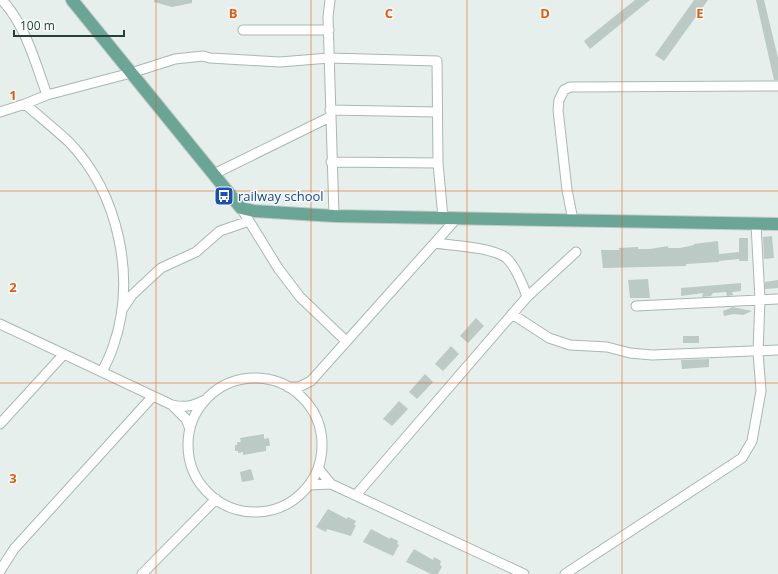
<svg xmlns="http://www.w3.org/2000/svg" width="778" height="574" font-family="'Open Sans',sans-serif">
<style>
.building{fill:#bbcac4}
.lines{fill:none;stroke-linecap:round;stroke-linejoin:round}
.minor-casing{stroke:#a8b8b2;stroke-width:11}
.major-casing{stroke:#c2cac8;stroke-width:14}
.minor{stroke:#fff;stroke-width:9}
.major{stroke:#6aa596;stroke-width:12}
.grid{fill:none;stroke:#e8590c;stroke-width:1;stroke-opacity:0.55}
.labels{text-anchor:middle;stroke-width:3;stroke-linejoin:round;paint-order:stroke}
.transit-label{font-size:13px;fill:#164399;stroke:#f7fbf9;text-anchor:start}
.grid-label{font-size:13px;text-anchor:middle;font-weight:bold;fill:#e8590c;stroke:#f7fbf9;stroke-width:3;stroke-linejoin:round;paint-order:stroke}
</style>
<rect width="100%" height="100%" fill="#e6efeb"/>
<!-- building -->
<path class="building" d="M154,0H192V3L172,7L154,2Z
M635,0H650L590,49L584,41Z
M694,0H708L664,61L655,55Z
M756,0H764L778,58V80H774Z
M772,236L774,258L764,259L763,237Z
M739,238H748V261H739V259L719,261V262L686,264V266L603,268L601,250H619V248L638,247V249H650L668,246V248H680L694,245V244L718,241L719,254L739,252Z
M648,279L650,298H630L628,280Z
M778,280V288L765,289V282Z
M741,283V291L732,292L733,295L727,296L726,292L713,293L711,296L702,297L703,293L681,296V288Z
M733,307L752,311L743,315L734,314L724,316L723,311Z
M476,318L484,326L468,343L460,336Z
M683,336H699V343H683Z
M451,346L459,354L443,371L435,364Z
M709,359V367L682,369L681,360Z
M425,374L433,382L417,399L409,392Z
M399,401L408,409L392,426L383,419Z
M264,434V439L269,438L270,446H266V451L243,455V452L238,453V451H235V445H237V442H241L240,438Z
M251,469L254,480L242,482L240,472Z
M328,509L347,519L348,517L356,521L354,525H356L351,536L327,529L326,532L316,527Z
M371,529L390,539V537L398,541L397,544L399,545L393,556L363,542Z
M414,549L433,560L434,557L441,561L440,565L442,566L438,574H431L406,562Z"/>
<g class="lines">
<!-- minor casing -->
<g class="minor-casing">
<path id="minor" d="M2,0C26,26 35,62 47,95
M330,0L328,17L334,216
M243,30H329
M330,110L437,112
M0,112L25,104
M331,162L438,163
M214,174L330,117
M241,208L278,268L300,297L346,341
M573,220L567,190L558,110L559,100L564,90L570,87L778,86
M435,243C455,246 489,247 505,257C514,263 524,287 527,297
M636,306L778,299
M122,310L132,295L161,268L196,252L220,231L249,221
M512,314L549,338L570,345L607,347L630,353L652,355L778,350
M0,324L172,405C185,408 193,406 205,400
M102,372C106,364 110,356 113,347C137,279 119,194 69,142C55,129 40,117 25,104L47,95L131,73L175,59L203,56L210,58L280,62L329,58L437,61L438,163L443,218
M188 445a67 67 0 1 1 134 0a67 67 0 1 1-134 0Z
M288,387H299L311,381L457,218
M172,405L186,419L190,429
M0,424L64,354
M318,468L331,484L524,574
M309,485L331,484
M356,495L527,297L576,252
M0,571L14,549L153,396
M142,574L216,499
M565,574L742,458L752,441L761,391L758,352L760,299L756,224"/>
</g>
<!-- major casing -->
<g class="major-casing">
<path id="major" d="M72,0L241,208L254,211L334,216L778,224"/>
</g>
<!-- minor -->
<use href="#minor" class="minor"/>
<!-- major -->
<use href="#major" class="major"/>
</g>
<!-- grid -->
<path class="grid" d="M156,0V574M311,0V574M467,0V574M622,0V574M0,191H778M0,383H778"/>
<!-- icons -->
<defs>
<g id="bus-square" transform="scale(1)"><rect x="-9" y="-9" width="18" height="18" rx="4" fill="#1a4fb4" stroke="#f7fbf9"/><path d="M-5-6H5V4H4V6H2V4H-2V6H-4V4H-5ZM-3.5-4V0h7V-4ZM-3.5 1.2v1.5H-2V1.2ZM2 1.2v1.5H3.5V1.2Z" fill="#fff"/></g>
</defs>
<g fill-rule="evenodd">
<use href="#bus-square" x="224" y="196"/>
</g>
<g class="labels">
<!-- transit labels -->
<g class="transit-label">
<text x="238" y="201">railway school</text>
</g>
</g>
<g class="grid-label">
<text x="233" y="18">B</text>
<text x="389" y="18">C</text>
<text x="545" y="18">D</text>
<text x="700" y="18">E</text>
<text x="13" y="100">1</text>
<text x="13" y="292">2</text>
<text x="13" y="483">3</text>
</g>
<!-- scale -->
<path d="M14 30v6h110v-6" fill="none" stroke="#24423a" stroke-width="2"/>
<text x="20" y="30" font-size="12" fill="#24423a" stroke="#f7fbf9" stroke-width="3" paint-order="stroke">100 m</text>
</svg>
